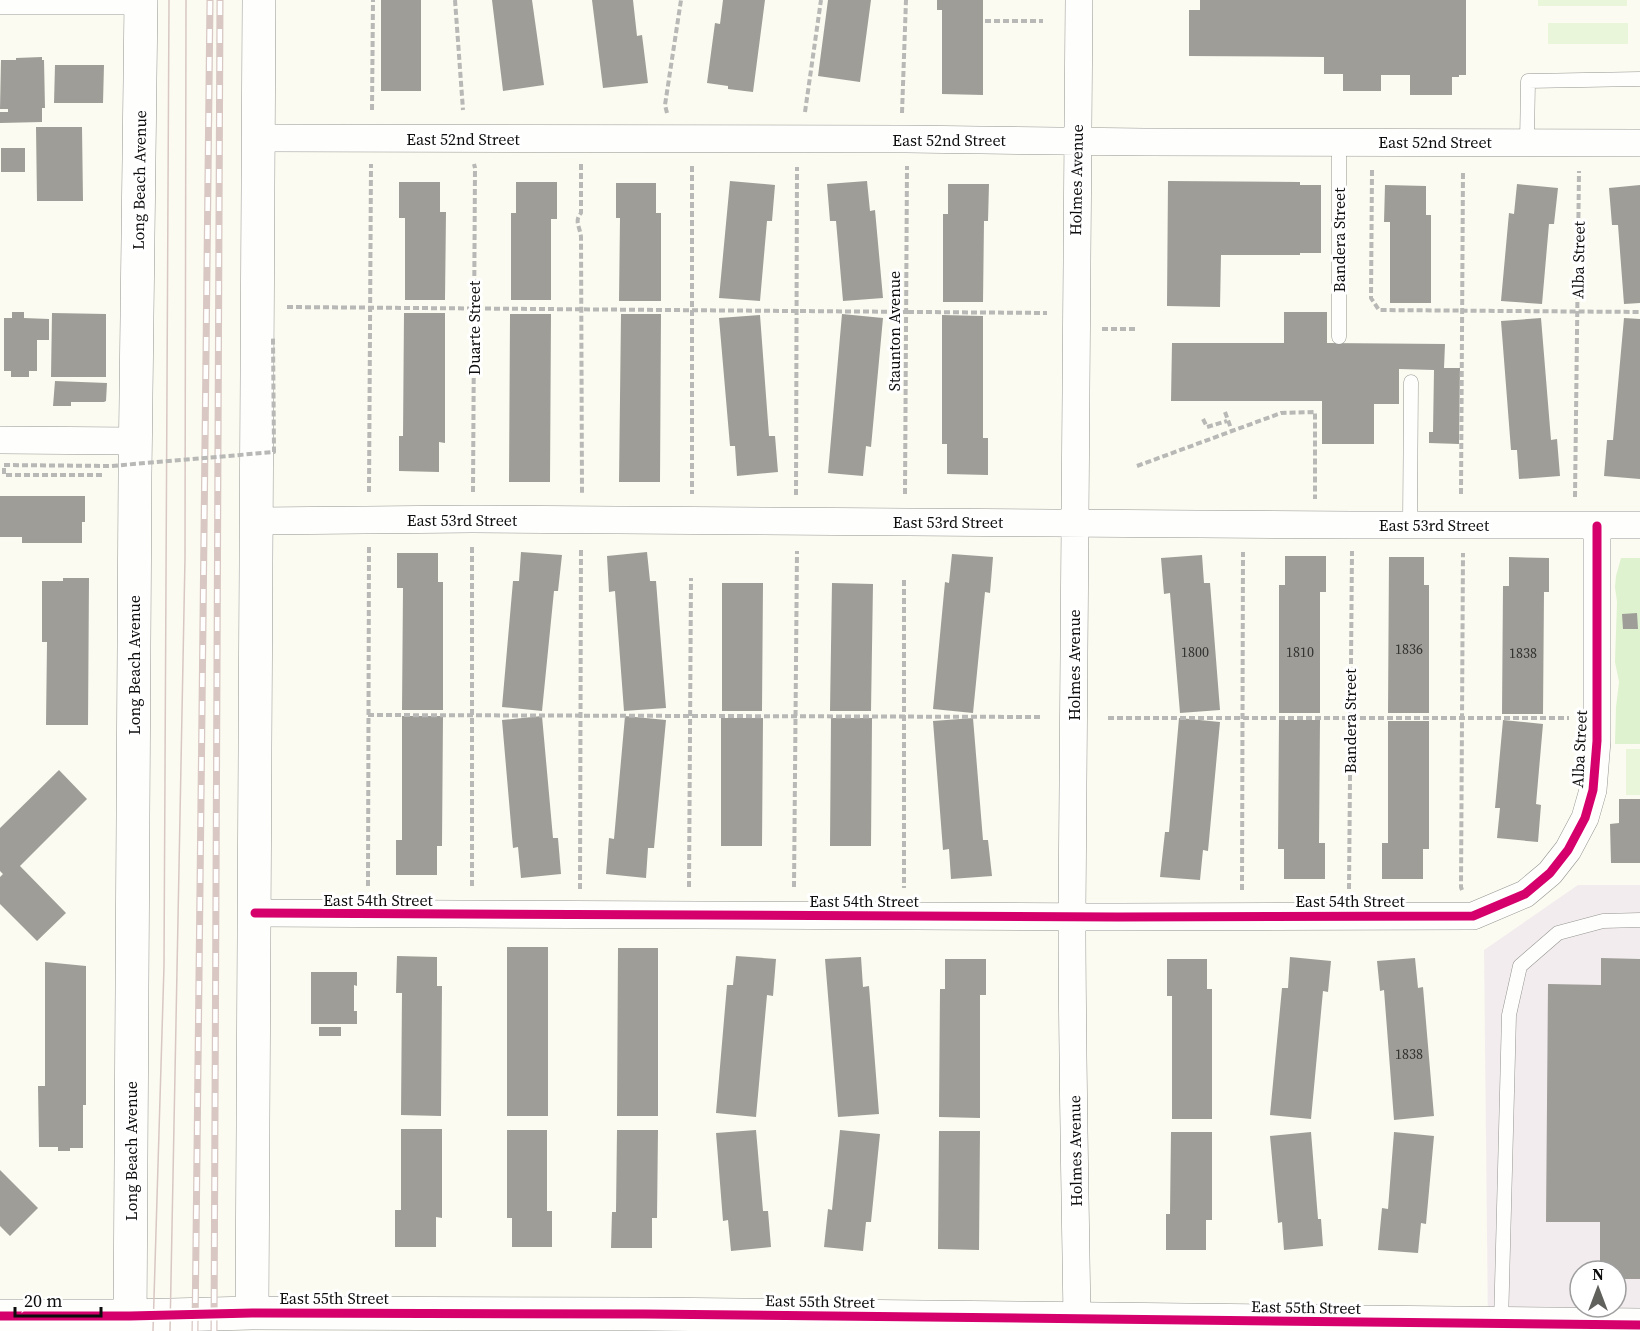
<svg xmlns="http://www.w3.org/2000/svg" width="1640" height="1331" font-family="'Source Serif 4',serif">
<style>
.industrial{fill:#f3ecee;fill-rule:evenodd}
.green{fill:#def2cf}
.pitch{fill:#e9f6da}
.building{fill:#9e9d97}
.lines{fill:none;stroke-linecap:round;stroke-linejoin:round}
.service-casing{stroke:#949490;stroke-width:15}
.minor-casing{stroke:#949490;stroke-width:28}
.tertiary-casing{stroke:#949490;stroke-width:34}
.path{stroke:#b8b8b6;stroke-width:4;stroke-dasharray:6 3;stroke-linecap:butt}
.service{stroke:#fefefd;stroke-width:14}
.minor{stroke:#fefefd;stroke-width:27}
.tertiary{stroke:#fefefd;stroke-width:33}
.tram{stroke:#d8c7c2;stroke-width:1.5}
.rail-casing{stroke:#d8c7c2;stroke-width:7}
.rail{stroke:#fff;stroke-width:4.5;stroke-dasharray:14;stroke-linecap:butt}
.path-bridge{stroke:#b8b8b6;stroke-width:4;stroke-dasharray:6 3;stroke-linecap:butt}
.cycleway-casing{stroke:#fff;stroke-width:13}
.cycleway{stroke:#d6006c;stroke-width:9}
.labels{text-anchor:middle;stroke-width:6;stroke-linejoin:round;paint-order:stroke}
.number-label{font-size:14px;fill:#313130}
.street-label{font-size:16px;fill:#0d0d0d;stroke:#fff}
</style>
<rect width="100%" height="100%" fill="#fbfbf1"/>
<!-- industrial -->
<path class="industrial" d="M1578,885H1640V1331H1488L1484,950ZM1580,1271H1616V1307H1580Z"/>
<!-- green -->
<path class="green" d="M1621,558H1640V744H1615L1616,707L1619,682L1615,662L1617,602L1615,587L1616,576Z"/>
<!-- pitch -->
<path class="pitch" d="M1538,0H1627V6H1538Z
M1548,23H1628V44H1548Z
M1626,749H1640V795H1626Z"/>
<!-- building -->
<path class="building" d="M381,0H421V91H381Z
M492,0H532L544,85L503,91Z
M592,0H633L637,36L642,35L648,83L603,88Z
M723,0H765L753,92L728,89V86L707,83L715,23L720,24Z
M828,0H871L860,82L818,76Z
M937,0H983V95L942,94V10H937Z
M1200,0H1466V75H1459V77H1452V95H1410V75H1381V91H1343V74H1324V57L1189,56V10H1200Z
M42,57V60H44L45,108H42V122L0,123V112H8V109H0L1,60H16V58Z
M55,65H104L103,103H54Z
M36,127H82L83,201H37Z
M1,148H25V172H1Z
M730,181L775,185L772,221H767L760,301L719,298Z
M867,181L870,211L875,210L883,298L843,301L836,221H830L827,184Z
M1168,181L1300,182V185H1321V253H1300V255H1221L1220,307L1167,306Z
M399,182H440V212H446L445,300H405V218H399Z
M516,182H557V219H551V300H511V213H516Z
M616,183H656V213H661V301H619L620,218H616Z
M948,184H989L988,221H984L983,302H943V214H948Z
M1517,184L1558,188L1554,224H1549L1542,304L1501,301L1509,213L1514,214Z
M1385,185L1426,186V215H1431V303H1390V222H1384Z
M1640,185V303L1624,304L1618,225H1612L1609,188Z
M12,312H24V318L49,319V340H37V371H29V377H11V371H4V318H12Z
M1284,312H1327V343L1445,344L1444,368H1460L1459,444L1429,443V432H1433L1434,370L1399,369V404H1374V444H1322V401H1171L1172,343H1284Z
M52,313L106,314V377H51Z
M404,313H445V443L439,442V472L399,471V436H403Z
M510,314H551L550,482H509Z
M621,314H661L660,482H619Z
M842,314L883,318L871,447L866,446L863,476L828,473Z
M760,315L769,436H775L778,472L737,476L735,446H730L719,318Z
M942,315L983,316V438H988V475L947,474V444H942Z
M1541,318L1551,440L1557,439L1560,476L1519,479L1517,450H1511L1501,321Z
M1624,318L1640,319V479L1604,476L1607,440H1613Z
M55,381L107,383L106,401L104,402H71V406H53Z
M0,496H85V522H82V543H22V537H0Z
M521,552L562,555L558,591H554L542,711L502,707L513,581H519Z
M647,552L650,581H656L666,708L624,711L615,591L609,592L607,556Z
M397,553H438V582H443V710H402L403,588H397Z
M952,554L993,557L990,593L985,592L973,713L933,709L945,582L949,583Z
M1202,555L1204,583H1210L1220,710L1180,713L1170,593L1164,594L1161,558Z
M1285,556H1326V592H1320V713H1279V585H1285Z
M1389,557H1424V585H1429V713H1388Z
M1509,557L1549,558V592H1544L1543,714H1502L1503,586H1509Z
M63,578H89L88,725H46L47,642H42V581H63Z
M722,583H763L762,711H722Z
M832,583L873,584L871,711H830Z
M1637,613L1638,629H1623L1622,614Z
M402,716H443L442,846H437V875H396V840H402Z
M542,716L553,838H558L561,874L521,878L518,847L513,848L502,720Z
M625,716L666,720L654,848H648L646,878L606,874L609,838L614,839Z
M721,718H763L762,846H721Z
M831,718H872L871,846H830Z
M973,718L983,840H988L992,876L951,879L949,849L943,850L933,721Z
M1179,718L1220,722L1208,851L1203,850L1200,880L1160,877L1165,832H1169Z
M1279,720H1320L1319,843H1325V879H1284V849H1278Z
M1503,720L1543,724L1536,804L1541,805L1538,842L1497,838L1500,808H1495Z
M1388,721H1429V849H1423V879H1382V843H1388Z
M59,770L87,799L20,866L66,913L37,941L0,904V877L3,874L0,871V828Z
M1619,799H1640V863H1611L1610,824L1619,823Z
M507,947H548V1116H507Z
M618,948H658V1116H617Z
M397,956L437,957V986H442L441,1116L401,1115L402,993H396Z
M736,956L776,959L773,996L767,995L756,1117L716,1113L727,985H733Z
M861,957L863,987L869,986L879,1114L838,1117L825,959Z
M1290,957L1331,961L1328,992L1323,991L1311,1119L1270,1115L1282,988H1288Z
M1415,958L1418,988L1423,987L1434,1116L1394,1120L1384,990L1380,991L1377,961Z
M1601,958L1640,959V1279H1616V1271H1600V1222H1546L1548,984L1601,985Z
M945,959H986V995H980V1118L939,1117L940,989H945Z
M1167,959H1207V989H1212V1119H1172V996H1167Z
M45,962L86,966V1105H83V1148H70V1151H58V1147H39L38,1086H45Z
M311,972H357V986L354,985V1011H357V1024H311Z
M319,1027H341V1036H319Z
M401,1129H442V1218L436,1217V1247H395V1210H401Z
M507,1130H547V1211H552V1247H512V1218H507Z
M617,1130H658L657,1218H652V1248H611L612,1212H616Z
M756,1130L763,1211H768L771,1247L731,1251L728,1220L723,1221L716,1133Z
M840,1130L880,1134L871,1222H866L863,1251L824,1247L828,1209L832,1210Z
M939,1131H980L979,1250L938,1249Z
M1171,1132H1212V1220H1206V1250H1166V1214H1170Z
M1311,1132L1318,1219H1321L1323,1246L1284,1250L1282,1222L1278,1223L1270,1136Z
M1394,1132L1434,1136L1426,1224L1421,1223L1418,1253L1378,1250L1382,1208L1388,1209Z
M0,1170L38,1208L10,1236L0,1226Z"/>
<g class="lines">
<!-- service casing -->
<g class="service-casing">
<path id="service" d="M1527,142L1528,81L1640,79
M1339,337V143
M1410,524L1411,382
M1501,1324L1509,1015L1520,966L1558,933L1603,921L1640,920"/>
</g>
<!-- minor casing -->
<g class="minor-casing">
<path id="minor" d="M0,1H141
M259,138L906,139L1145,142L1640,143
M0,440L135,441
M257,521L472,519L1352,525H1640
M255,913L1118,917L1473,916L1525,894L1550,873L1568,850L1585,818L1593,790L1597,741V526
M1077,1319C1075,1184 1072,1049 1072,915C1073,610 1074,305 1079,0"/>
</g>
<!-- tertiary casing -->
<g class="tertiary-casing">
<path id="tertiary" d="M252,1313L259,0
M0,1316H130L252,1313L645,1314L1640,1325
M130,1331L135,475L141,0"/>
</g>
<!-- path -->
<path class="path" d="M455,0L463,110
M985,21H1043
M372,110L373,0
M805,112L821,0
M667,113L665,105L681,0
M902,113L906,0
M581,164V213C574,221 580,227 581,237L582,493
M692,166V494
M1372,170L1371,298L1379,310L1640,312
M287,307L1047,313
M1102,329H1137
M1225,412L1232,431
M1203,419L1207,427L1227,421
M1137,466L1281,413L1315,412V499
M4,468V475H104
M369,492L371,164
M473,492L475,168L474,164
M905,494L907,166
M1461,494L1463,171
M796,495L797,167
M1575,497L1579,171
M904,580V888
M368,715L1041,717
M1108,718H1569
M368,886L369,546
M472,886V546
M689,887L691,578
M794,887L797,551
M580,889L581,548
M1349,889L1352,551
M1242,890L1243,552
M1462,890L1461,887L1463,553"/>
<!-- service -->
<use href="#service" class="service"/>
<!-- minor -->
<use href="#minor" class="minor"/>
<!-- tertiary -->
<use href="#tertiary" class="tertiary"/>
<!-- tram -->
<path class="tram" d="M153,1331L164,966L169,0
M170,1331L185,558L186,0"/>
<!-- rail casing -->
<g class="rail-casing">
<path id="rail" d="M195,1331L210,0
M214,1331L220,0"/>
</g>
<!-- rail -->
<use href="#rail" class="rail"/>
<!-- path-bridge -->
<path class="path-bridge" d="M4,465L111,466L274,452L273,337"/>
<!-- cycleway casing -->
<g class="cycleway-casing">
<path id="cycleway" d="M255,913L1118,917L1473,916L1525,894L1550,873L1568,850L1585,818L1593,790L1597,741V526
M0,1316H130L252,1313L645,1314L1640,1325"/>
</g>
<!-- cycleway -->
<use href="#cycleway" class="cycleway"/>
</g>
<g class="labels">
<!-- number labels -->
<g class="number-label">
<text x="1409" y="654">1836</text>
<text x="1195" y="657">1800</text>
<text x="1300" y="657">1810</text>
<text x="1523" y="658">1838</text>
<text x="1409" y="1059">1838</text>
</g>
<!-- street labels -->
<g class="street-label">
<text x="463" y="145">East 52nd Street</text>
<text x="949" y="146">East 52nd Street</text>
<text x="1435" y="148">East 52nd Street</text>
<text transform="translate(139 180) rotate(-89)" y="6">Long Beach Avenue</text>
<text transform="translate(1076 180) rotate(-89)" y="6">Holmes Avenue</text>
<text transform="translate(1339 240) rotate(-90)" y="6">Bandera Street</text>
<text transform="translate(1578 260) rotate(-89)" y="6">Alba Street</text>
<text transform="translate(474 328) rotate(-90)" y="6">Duarte Street</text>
<text transform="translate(894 331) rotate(-90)" y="6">Staunton Avenue</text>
<text x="462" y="526">East 53rd Street</text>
<text x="948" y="528">East 53rd Street</text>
<text x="1434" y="531">East 53rd Street</text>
<text transform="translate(134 665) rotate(-90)" y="6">Long Beach Avenue</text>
<text transform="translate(1074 665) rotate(-90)" y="6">Holmes Avenue</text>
<text transform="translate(1350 721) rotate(-90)" y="6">Bandera Street</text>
<text transform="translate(1579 749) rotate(-87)" y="6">Alba Street</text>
<text x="378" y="906">East 54th Street</text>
<text x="864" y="907">East 54th Street</text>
<text x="1350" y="907">East 54th Street</text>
<text transform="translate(131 1151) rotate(-90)" y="6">Long Beach Avenue</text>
<text transform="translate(1075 1151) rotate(-91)" y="6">Holmes Avenue</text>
<text x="334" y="1304">East 55th Street</text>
<text transform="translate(820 1301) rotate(1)" y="6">East 55th Street</text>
<text transform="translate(1306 1307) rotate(1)" y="6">East 55th Street</text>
</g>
</g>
<!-- north arrow -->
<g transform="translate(1598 1289)"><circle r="28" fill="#ffffff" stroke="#9e9e9e" stroke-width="1.5"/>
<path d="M0-4.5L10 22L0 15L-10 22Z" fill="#60605d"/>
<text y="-9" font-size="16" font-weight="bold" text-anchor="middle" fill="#0d0d0d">N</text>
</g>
<!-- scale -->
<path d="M15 1307v9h86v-9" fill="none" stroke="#0d0d0d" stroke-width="3"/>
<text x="24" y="1307" font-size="18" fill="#0d0d0d" stroke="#ffffff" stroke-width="4.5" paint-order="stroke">20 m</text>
</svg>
